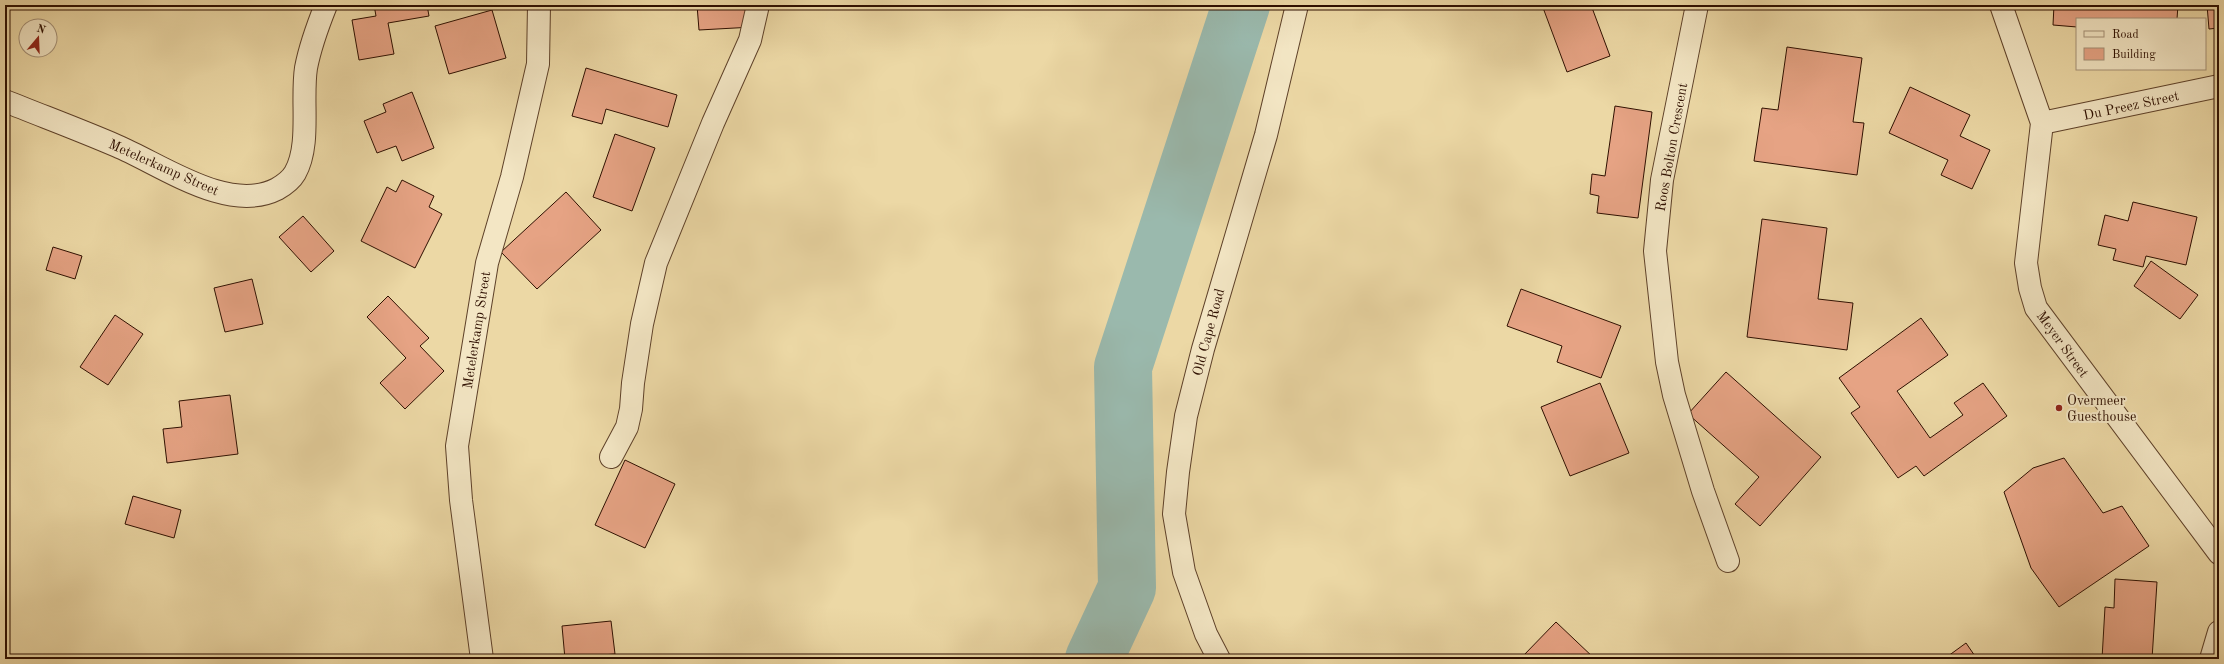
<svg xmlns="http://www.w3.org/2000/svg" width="2224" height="664" font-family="'Old Standard TT',serif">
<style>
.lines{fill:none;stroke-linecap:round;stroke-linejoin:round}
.river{stroke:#9ab9ad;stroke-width:58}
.building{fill:#e6a384;stroke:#2e0f00}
.minor-casing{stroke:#5e4129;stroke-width:24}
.tertiary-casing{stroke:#5e4129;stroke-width:24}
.minor{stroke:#f3e6c4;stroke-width:22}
.tertiary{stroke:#f3e6c4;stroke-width:22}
.poi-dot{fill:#8f2418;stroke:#f3e6c4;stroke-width:1.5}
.labels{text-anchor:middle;stroke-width:4;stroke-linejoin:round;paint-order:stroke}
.street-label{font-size:14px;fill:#2e0f00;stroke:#f3e6c4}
.poi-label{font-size:14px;fill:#2e0f00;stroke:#f3e6c4;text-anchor:start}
</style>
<rect width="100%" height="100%" fill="#ecd8a5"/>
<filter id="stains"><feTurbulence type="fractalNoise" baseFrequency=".005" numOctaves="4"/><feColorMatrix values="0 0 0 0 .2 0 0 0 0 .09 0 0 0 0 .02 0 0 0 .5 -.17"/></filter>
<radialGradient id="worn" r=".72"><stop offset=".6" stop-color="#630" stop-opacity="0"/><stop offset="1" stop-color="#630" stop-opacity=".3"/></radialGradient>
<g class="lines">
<!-- river -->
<path class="river" d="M1094,659L1127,588L1123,367L1241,5"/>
</g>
<!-- building -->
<path class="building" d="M374,5H427L429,16L388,23L394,54L359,60L352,20L376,16Z
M697,5H752L753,27L699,30Z
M1542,5H1591L1610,56L1567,72Z
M2054,5H2178L2177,19H2077V27L2053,25Z
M2207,5H2219V28L2209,29Z
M492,10L506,58L449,74L435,26Z
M1787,47L1862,58L1853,122L1864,123L1857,175L1754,161L1762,108L1778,110Z
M586,68L677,95L668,127L606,109L602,124L572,116Z
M1910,87L1970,115L1960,136L1990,150L1972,189L1941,175L1948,160L1889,133Z
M412,92L434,148L402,161L396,146L377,153L364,121L386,112L383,104Z
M1615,106L1652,112L1638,218L1597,213L1599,196L1590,194L1592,174L1605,176Z
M615,134L655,148L632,211L593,197Z
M402,180L434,196L429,207L442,214L415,268L361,241L387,187L396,192Z
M566,192L601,230L537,289L501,252Z
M2133,202L2197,217L2186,265L2146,256L2143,267L2113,260L2116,249L2098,245L2105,215L2128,221Z
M303,216L334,251L311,272L279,237Z
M1762,219L1827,228L1818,299L1853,303L1847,350L1747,337Z
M53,247L82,256L75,279L46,270Z
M2151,261L2198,295L2180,319L2134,286Z
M252,279L263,324L225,332L214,288Z
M1521,289L1621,326L1601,378L1557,362L1562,346L1507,326Z
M388,296L429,338L420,346L444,371L405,409L380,383L406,358L367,317Z
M115,315L143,334L108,385L80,367Z
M1921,318L1948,355L1897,391L1930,438L1963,415L1954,403L1983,383L2007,416L1924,476L1916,466L1898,478L1851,413L1860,407L1839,378Z
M1726,372L1821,457L1760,526L1735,504L1759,477L1688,414Z
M1600,383L1629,453L1570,476L1541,407Z
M230,395L238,454L167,463L163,429L182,427L179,401Z
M2064,458L2103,513L2122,506L2149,546L2059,607L2031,568L2004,492L2033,468Z
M625,460L675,484L645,548L595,525Z
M133,496L181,510L174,538L125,524Z
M5,561H8L5,583Z
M2115,579L2157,582L2152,659H2102L2105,607L2114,608Z
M611,621L615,654L588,656V659H565L562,626Z
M1556,622L1595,659H1526L1523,656Z
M1966,643L1977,659H1944Z"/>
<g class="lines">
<!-- minor casing -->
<g class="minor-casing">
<path id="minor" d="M1697,5L1662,180L1655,251L1667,362L1674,395L1703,491L1728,561
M2001,5L2042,123L2026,263L2030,288L2036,308L2219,553
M5,101C42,116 80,130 117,146C162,165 228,214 277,189C284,185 291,180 295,173C311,145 301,100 306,68C310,47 318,25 326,5
M2042,123L2219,86
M611,457L627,427L631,409L633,383L642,324L656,263L713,123L750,40L758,5
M482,659L461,500L457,446L487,263L512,177L538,64L539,5
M2211,659L2219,632"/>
</g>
<!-- tertiary casing -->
<g class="tertiary-casing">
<path id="tertiary" d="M1219,659L1206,634L1184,572L1174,514L1178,472L1186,416L1203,349L1266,135L1297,5"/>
</g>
<!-- minor -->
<use href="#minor" class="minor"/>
<!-- tertiary -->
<use href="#tertiary" class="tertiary"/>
</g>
<!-- markers -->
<circle class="poi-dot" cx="2059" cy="408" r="4"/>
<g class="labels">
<!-- street labels -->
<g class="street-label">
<text transform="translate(2131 105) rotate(-12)" y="5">Du Preez Street</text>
<text transform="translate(1671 147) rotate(-80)" y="5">Roos Bolton Crescent</text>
<text transform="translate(164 167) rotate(24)" y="5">Metelerkamp Street</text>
<text transform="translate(476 330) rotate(-81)" y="5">Metelerkamp Street</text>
<text transform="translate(1208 332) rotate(-75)" y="5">Old Cape Road</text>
<text transform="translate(2063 344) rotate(54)" y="5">Meyer Street</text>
</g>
<!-- poi labels -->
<g class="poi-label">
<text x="2067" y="405">Overmeer<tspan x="2067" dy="16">Guesthouse</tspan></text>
</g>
</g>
<!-- margin -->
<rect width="2224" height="664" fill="none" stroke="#ecd8a5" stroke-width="20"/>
<rect x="6" y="6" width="2212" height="652" fill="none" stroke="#2e0f00" stroke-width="2"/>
<rect x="10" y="10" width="2204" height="644" fill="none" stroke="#2e0f00"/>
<!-- legend -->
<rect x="2076" y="18" width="130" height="52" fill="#f3e6c4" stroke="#a49076"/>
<rect x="2084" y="31" width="20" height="6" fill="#f3e6c4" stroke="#a49076"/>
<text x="2112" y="38" font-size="12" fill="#2e0f00">Road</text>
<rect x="2084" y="48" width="20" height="12" fill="#e6a384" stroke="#a49076"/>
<text x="2112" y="58" font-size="12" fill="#2e0f00">Building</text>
<!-- north arrow -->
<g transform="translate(38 38) rotate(19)"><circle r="19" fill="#f3e6c4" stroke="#a49076"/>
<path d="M0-3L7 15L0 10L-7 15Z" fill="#8f2418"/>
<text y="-6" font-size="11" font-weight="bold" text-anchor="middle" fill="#2e0f00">N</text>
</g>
<rect width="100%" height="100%" filter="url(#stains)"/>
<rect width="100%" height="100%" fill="url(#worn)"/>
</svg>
